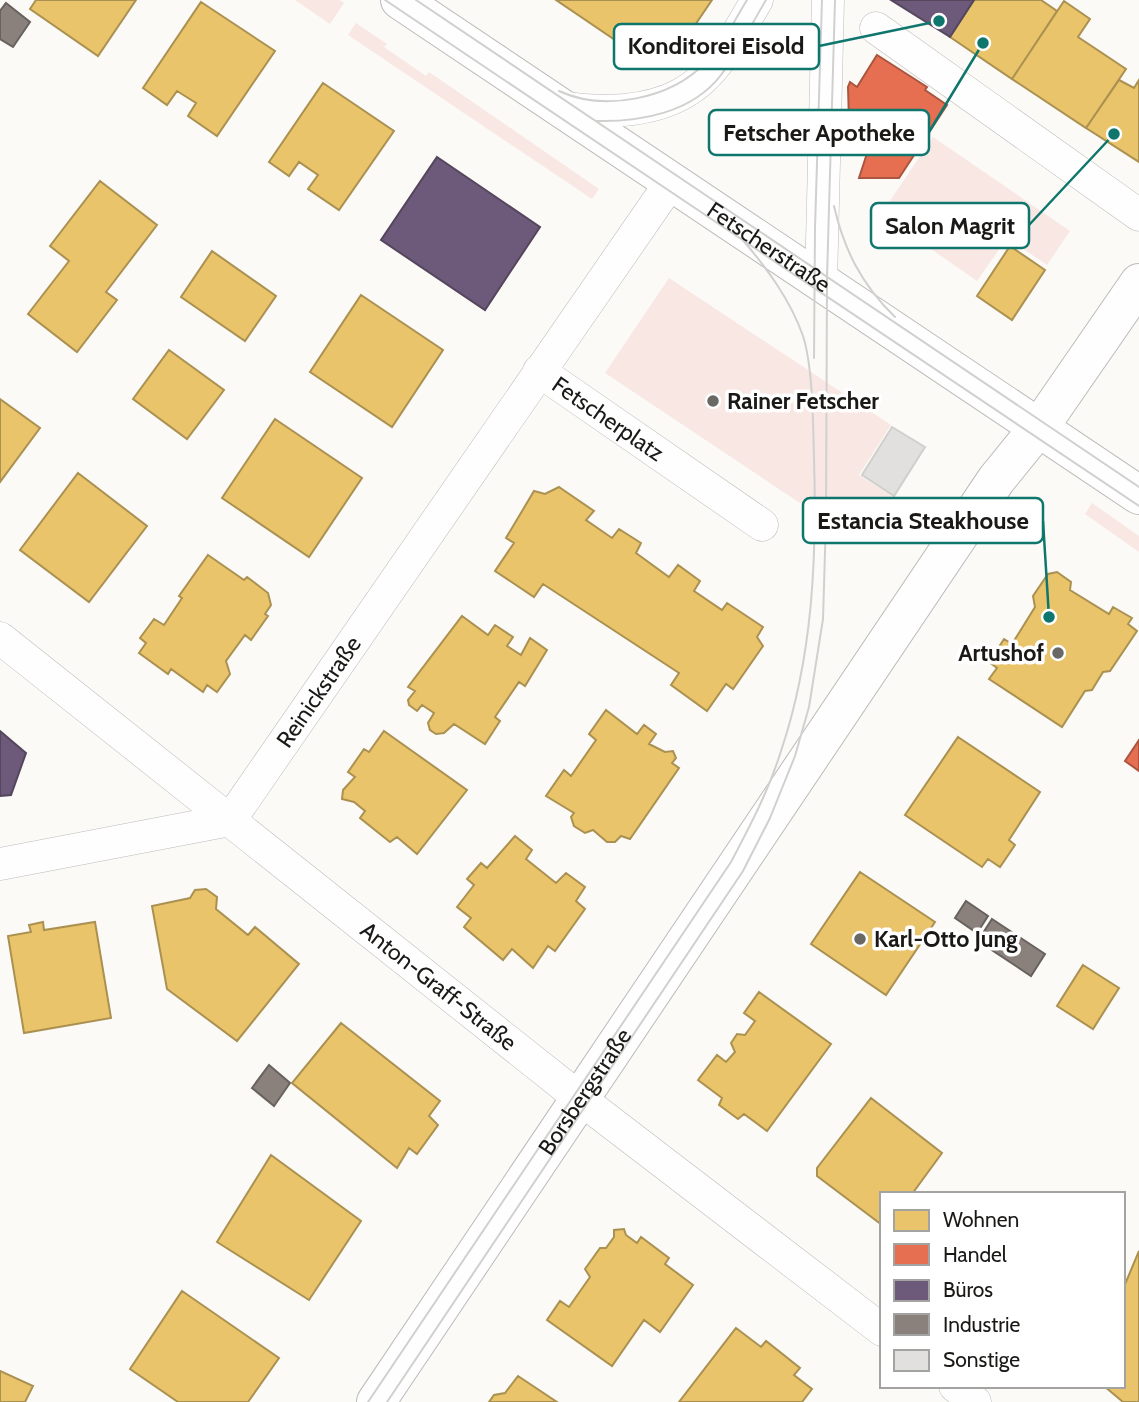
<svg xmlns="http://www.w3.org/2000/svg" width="1139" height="1402" font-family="Cabin,sans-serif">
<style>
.green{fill:#f9e7e3}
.homes{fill:#e9c46a;stroke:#ab9151;stroke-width:2}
.shops{fill:#e76f51;stroke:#aa5540;stroke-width:2}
.offices{fill:#6d597a;stroke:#54465c;stroke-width:2}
.industry{fill:#8a817c;stroke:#68625e;stroke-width:2}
.building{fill:#e1e0de;stroke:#cfcfcc;stroke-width:2}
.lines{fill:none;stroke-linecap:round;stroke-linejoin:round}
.minor-casing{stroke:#bcbbb9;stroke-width:33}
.secondary-casing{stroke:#bcbbb9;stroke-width:40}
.minor{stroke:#fefefe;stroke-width:32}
.secondary{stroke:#fefefe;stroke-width:38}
.tram{stroke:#d0d0cf;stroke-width:2}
.poi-dot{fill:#696865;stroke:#fff;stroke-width:2.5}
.labels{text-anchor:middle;stroke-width:7;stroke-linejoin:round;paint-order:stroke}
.street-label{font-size:23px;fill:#1a1917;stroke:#fff}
.poi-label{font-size:23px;font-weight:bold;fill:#1a1917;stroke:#fff;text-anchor:start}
.leader{fill:none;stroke:#0f766e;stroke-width:2.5}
.callout-dot{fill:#0f766e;stroke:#fff;stroke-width:2.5}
.callout{fill:#fff;stroke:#0f766e;stroke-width:2.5}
.callout-label{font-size:24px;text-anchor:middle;font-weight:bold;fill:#1a1917}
</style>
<rect width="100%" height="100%" fill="#fbfaf7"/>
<!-- green -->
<path class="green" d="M295,0H340L344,3L330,24Z
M356,23L387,44L384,47L426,76L429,72L599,189L592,199L348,35Z
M933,137L1070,231L1047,265L1007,238L977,281L881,214Z
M669,278L891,425L859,475L893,497L860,543L605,373Z
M1092,503L1139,536V552L1085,514Z"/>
<!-- homes -->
<path class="homes" d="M36,0H136L98,56L30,9Z
M556,0H712L674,56L659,62L646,61Z
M974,0H1041L1057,11L1012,79L950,37Z
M1064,1L1090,19L1078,37L1126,69L1086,128L1012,79Z
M201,2L275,51L217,136L188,116L196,103L177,91L167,105L143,88Z
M1119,80L1134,88L1139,80V162L1086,128Z
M323,83L394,131L339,210L308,189L318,175L299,162L289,176L269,162Z
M100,181L157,225L106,292L117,300L77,352L28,314L69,261L50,246Z
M1010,246L1045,270L1012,320L977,296Z
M212,251L276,296L245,341L181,297Z
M361,295L443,350L392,427L310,372Z
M169,350L224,390L187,439L133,399Z
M0,399L40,428L0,482Z
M275,419L362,478L309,557L222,498Z
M78,473L147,526L89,602L20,550Z
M559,487L594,511L586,520L612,538L619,529L641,543L636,553L669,577L678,565L700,581L694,591L722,610L727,603L763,627L757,637L763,646L733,689L726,684L707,711L671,685L679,673L543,584L534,597L495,571L514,543L506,538L534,491L545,494Z
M208,555L244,580L247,577L268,593L271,605L265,614L268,616L251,640L245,635L226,661L230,674L217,692L207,685L203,692L171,669L168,674L139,653L146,643L140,638L154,619L164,625L182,598L179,596Z
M1057,572L1071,582L1070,590L1109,614L1113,607L1132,618L1128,624L1137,631L1110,671L1103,672L1092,690L1085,691L1062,727L989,679L997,668L989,662L1004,639L1012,644L1035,607L1033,596L1048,574Z
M462,616L488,635L495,625L513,637L507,646L521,655L530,638L547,650L525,686L519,682L495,717L500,721L485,744L454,724L444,733L436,734L430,730L428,723L434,713L422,705L417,711L409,705L408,700L415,691L408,687Z
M606,710L637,734L644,725L656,734L649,744L665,752L673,751L676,758L672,763L679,768L630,839L621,836L615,842H607L593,830L585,833L574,826L571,817L574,813L546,796L564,770L571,776L596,740L589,734Z
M384,731L467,790L417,854L397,837L390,842L360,818L365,811L354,802L342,799L343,790L355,777L348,772L364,749L369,752Z
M958,737L1040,792L1009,840L1015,845L1000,867L988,859L982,867L905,815Z
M515,836L532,850L526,859L556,883L566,873L585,887L576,901L585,909L555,951L548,946L533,968L512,949L503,960L464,927L471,918L457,907L474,885L467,879L481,863L487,868Z
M860,872L935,922L886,995L811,944Z
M206,889L217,897L216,909L248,935L255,927L299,964L237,1041L167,989L152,906L190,898L195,890Z
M43,922L44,930L95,922L111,1018L24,1033L8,936L31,932L29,925Z
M1083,965L1119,988L1093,1029L1057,1006Z
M759,992L831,1044L767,1131L744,1114L738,1119L719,1105L722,1098L698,1080L717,1055L726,1062L735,1052L731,1043L737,1034L745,1035L755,1021L744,1013Z
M341,1023L440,1101L429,1116L438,1125L417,1154L409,1148L397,1168L292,1083Z
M871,1098L942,1153L912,1194H882V1225L817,1176V1168Z
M271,1155L361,1221L309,1300L217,1242Z
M624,1229L626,1235L637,1243L641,1237L669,1258L665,1264L693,1285L660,1332L644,1320L612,1366L547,1320L560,1301L569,1307L590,1277L585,1269L600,1248H606L614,1237V1230Z
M1139,1251V1402H1123L1104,1386H1123V1289Z
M182,1291L279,1358L248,1402H178L130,1369Z
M736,1328L761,1347L766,1341L800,1368L794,1375L812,1389L802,1402H679Z
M0,1371L33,1386L25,1402H0Z
M518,1376L557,1402H489L494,1395L505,1393Z"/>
<!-- shops -->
<path class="shops" d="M877,55L927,87L925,90L947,105L899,178H859L873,135L849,121L848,87L850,82L857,87Z
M1139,740V771L1125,761Z"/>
<!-- offices -->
<path class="offices" d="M891,0H974L950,37Z
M437,157L540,227L485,310L381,240Z
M0,731L26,753L11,795L0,796Z"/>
<!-- industry -->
<path class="industry" d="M6,3L30,22L13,47L0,39V11Z
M966,901L988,916L977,933L955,918Z
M992,919L1045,954L1031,976L978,941Z
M269,1065L290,1083L274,1106L252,1088Z"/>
<!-- building -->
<path class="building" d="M892,427L925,447L894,496L862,475Z"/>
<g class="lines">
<!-- minor casing -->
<g class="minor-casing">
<g id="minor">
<path d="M876,28L1139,215"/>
<path d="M560,107C613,115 675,113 712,69C730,48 743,24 757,0"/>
<path d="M821,283L828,0"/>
<path id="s1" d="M539,371L762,525"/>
<path id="s2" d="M0,638L587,1104L882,1330"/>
<path id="s3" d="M0,864L230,820L671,182"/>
<path d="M955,1386L975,1402"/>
</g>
</g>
<!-- secondary casing -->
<g class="secondary-casing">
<g id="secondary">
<path id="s4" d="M400,0L1139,495"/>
<path id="s5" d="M376,1402L996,480L1043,422L1139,283"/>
</g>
</g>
<!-- minor -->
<use href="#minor" class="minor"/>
<!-- secondary -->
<use href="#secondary" class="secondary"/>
<!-- tram -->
<path class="tram" d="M385,0L1139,506
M416,0L1139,487
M559,91C604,112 671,99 705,63C723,45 734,21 747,0
M596,121C640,122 692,113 721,75C738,52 751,25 766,0
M834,206C844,250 862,285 895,317
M814,358L815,228L822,0
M368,1402L731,862C750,826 769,790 781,751C813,656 817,557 814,457C813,424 813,367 803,336C790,299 766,267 741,238
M387,1402L743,871L770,818L795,756L809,707L823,619L826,519L827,278L835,0"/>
</g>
<!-- markers -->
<g class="poi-dot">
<circle cx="713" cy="401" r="7"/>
<circle cx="1058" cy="653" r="7"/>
<circle cx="860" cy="939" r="7"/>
</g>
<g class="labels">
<!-- street labels -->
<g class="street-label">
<text dy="8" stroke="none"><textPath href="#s4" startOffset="444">Fetscherstraße</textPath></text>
<text dy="8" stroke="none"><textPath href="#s1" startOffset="84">Fetscherplatz</textPath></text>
<text dy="8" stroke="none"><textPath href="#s3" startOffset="390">Reinickstraße</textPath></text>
<text dy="8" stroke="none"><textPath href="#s2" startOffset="560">Anton-Graff-Straße</textPath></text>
<text dy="8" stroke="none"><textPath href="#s5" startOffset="374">Borsbergstraße</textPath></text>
</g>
<!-- poi labels -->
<g class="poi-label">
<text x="727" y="409">Rainer Fetscher</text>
<text x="1044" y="661" text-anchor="end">Artushof</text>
<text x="874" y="947">Karl-Otto Jung</text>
</g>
</g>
<!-- callouts -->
<path class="leader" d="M939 21L819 46M983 43L929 132M1114 134L1029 225M1049 617L1043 521"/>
<g class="callout-dot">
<circle cx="939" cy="21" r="7"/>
<circle cx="983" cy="43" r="7"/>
<circle cx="1114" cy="134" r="7"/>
<circle cx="1049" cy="617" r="7"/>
</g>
<g class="callout">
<rect x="614" y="24" width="205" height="45" rx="7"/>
<rect x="709" y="110" width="220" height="45" rx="7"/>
<rect x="871" y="203" width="158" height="45" rx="7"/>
<rect x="803" y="498" width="240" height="45" rx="7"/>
</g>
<g class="callout-label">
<text x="716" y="54">Konditorei Eisold</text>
<text x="819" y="141">Fetscher Apotheke</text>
<text x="950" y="234">Salon Magrit</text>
<text x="923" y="529">Estancia Steakhouse</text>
</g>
<!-- legend -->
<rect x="880" y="1192" width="245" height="196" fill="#ffffff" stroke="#a3a3a2" stroke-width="2"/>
<rect x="894" y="1210" width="35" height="21" fill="#e9c46a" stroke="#a3a3a2" stroke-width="2"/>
<text x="943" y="1227" font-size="21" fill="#1a1917">Wohnen</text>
<rect x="894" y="1244" width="35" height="21" fill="#e76f51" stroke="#a3a3a2" stroke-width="2"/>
<text x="943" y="1262" font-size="21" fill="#1a1917">Handel</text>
<rect x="894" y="1280" width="35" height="21" fill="#6d597a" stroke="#a3a3a2" stroke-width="2"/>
<text x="943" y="1297" font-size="21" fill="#1a1917">Büros</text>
<rect x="894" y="1314" width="35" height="21" fill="#8a817c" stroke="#a3a3a2" stroke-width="2"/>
<text x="943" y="1332" font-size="21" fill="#1a1917">Industrie</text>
<rect x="894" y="1350" width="35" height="21" fill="#e1e0de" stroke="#a3a3a2" stroke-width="2"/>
<text x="943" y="1367" font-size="21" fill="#1a1917">Sonstige</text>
</svg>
